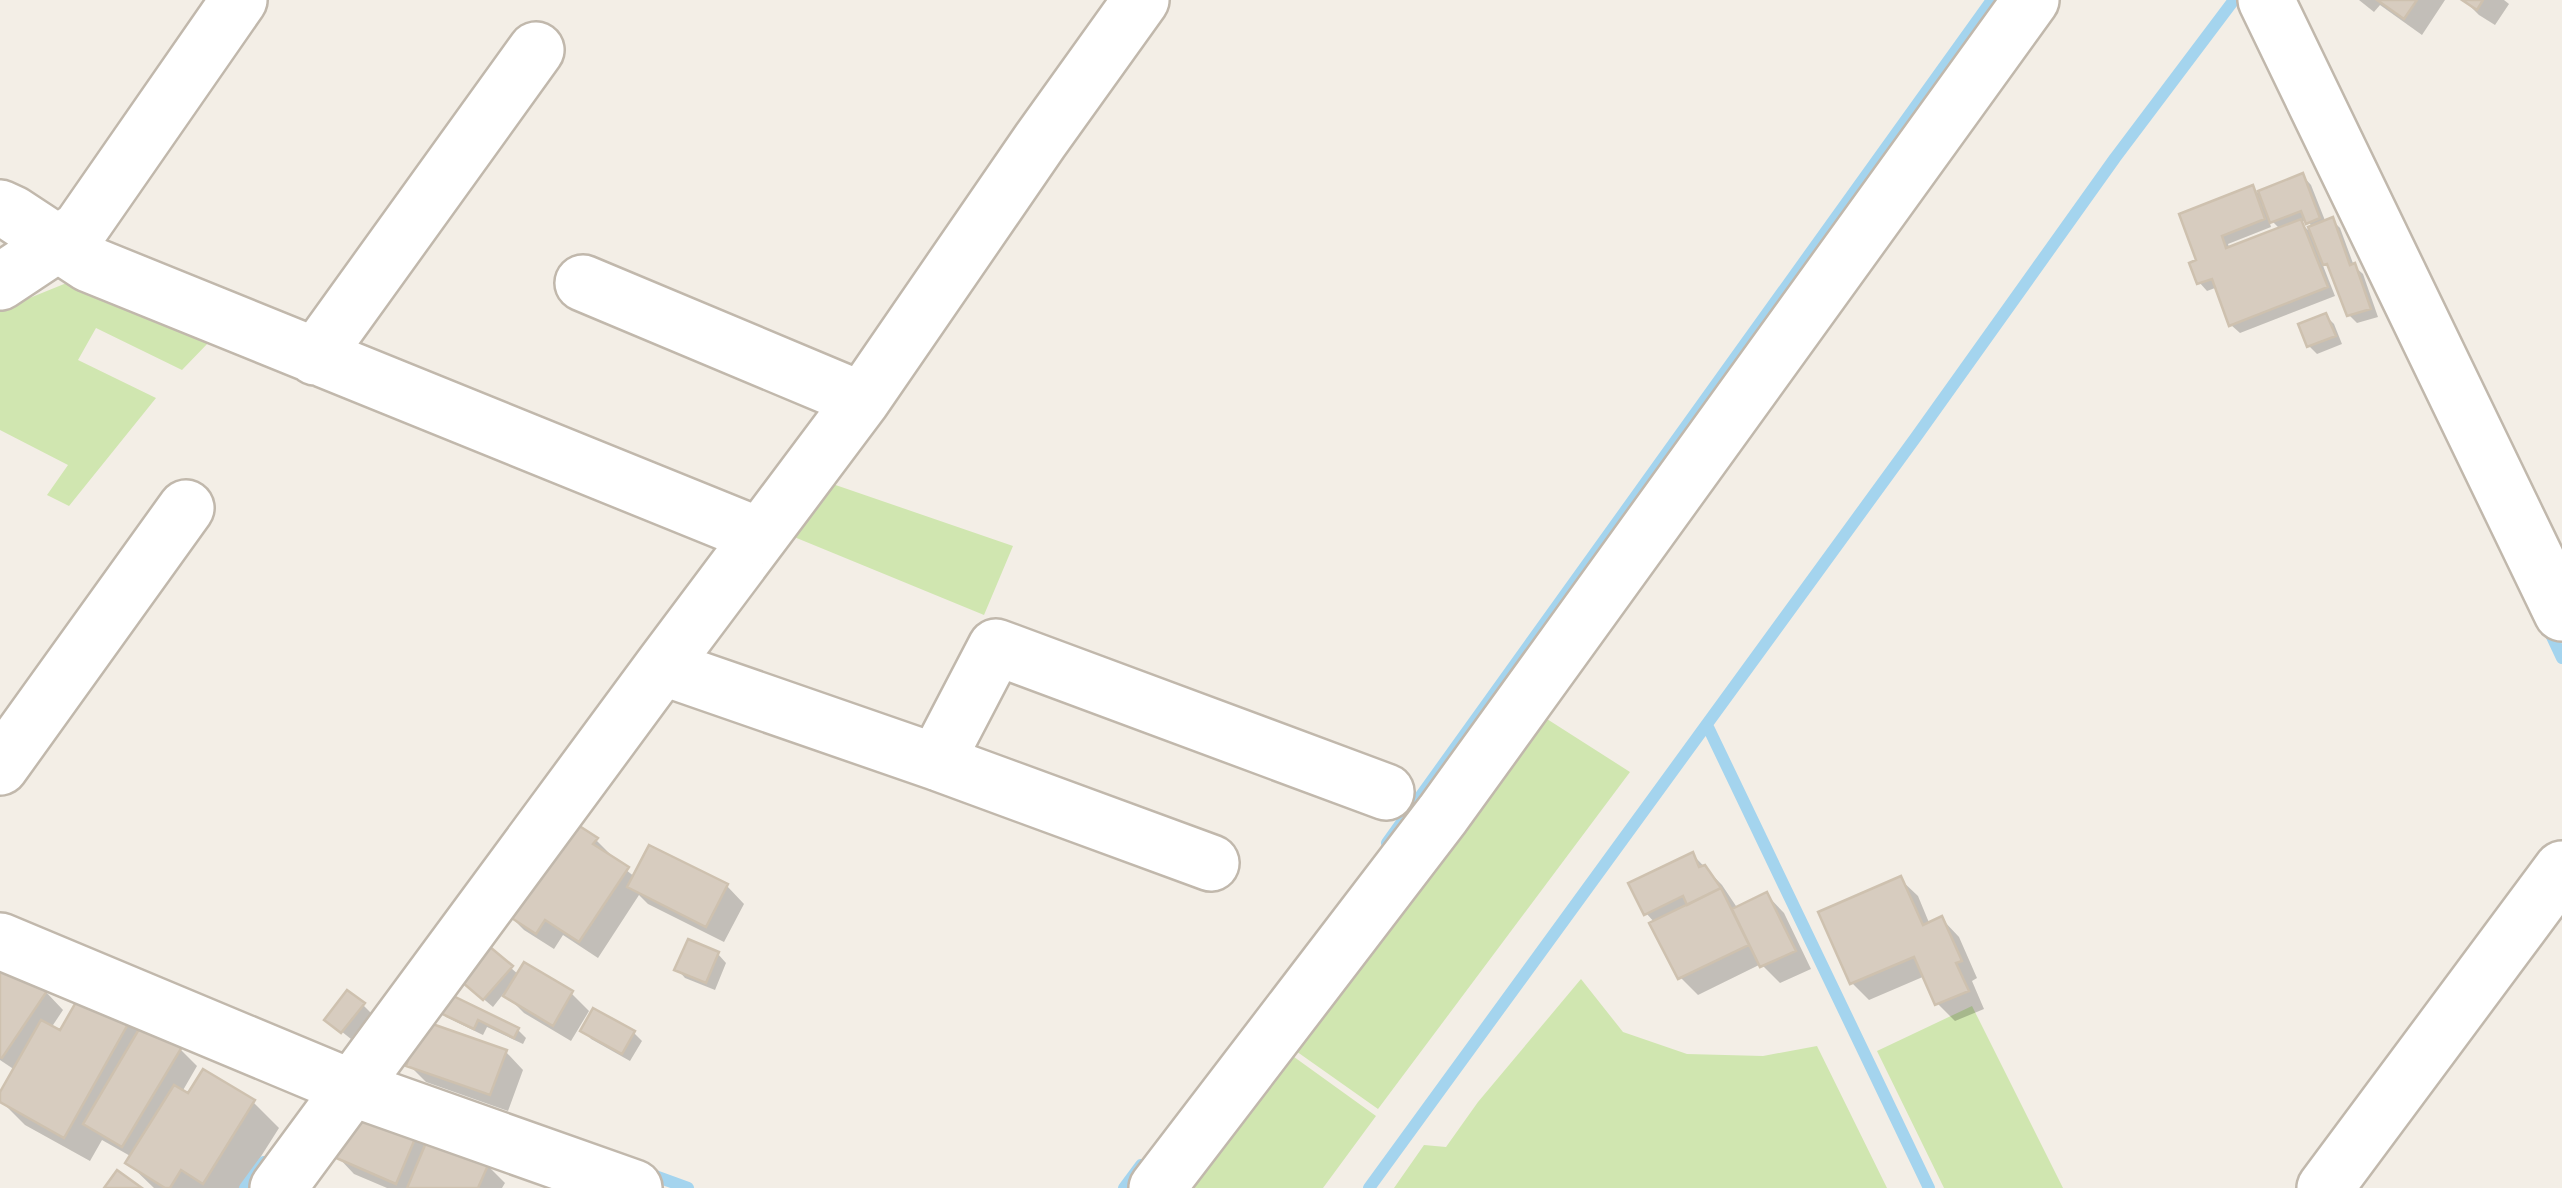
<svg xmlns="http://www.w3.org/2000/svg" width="2562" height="1188" font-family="'Titillium Web',sans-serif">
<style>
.green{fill:#d0e6b0}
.shadow{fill:#0003;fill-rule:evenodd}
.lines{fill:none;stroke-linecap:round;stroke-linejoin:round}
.stream{stroke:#a4d4ee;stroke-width:12}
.building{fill:#d7ccbf;stroke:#cec1af;stroke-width:2.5}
.minor-casing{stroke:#c1b8ac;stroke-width:60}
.minor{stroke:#fff;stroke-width:55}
</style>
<rect width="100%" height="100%" fill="#f3eee6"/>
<!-- green -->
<path class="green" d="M69,282L210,341L182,370L96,328L78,360L156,398L69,506L47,495L68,465L0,430V310Z
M821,480L1013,546L984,615L782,532Z
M1536,712L1630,772L1378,1109L1286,1044Z
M1581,979L1623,1032L1687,1054L1763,1056L1817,1046L1887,1188H1394L1424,1145L1446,1147L1478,1102Z
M1972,1006L2063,1188H1944L1877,1051Z
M1283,1049L1376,1116L1323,1188H1178Z"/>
<!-- shadow -->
<path class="shadow" d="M2359,0H2445L2422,35L2380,5L2374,12Z
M2464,0H2504L2509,4L2495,25L2479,15Z
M2303,176L2311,185L2326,223L2332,220L2340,228L2354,266L2363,274L2378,317L2357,323L2349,315L2333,271L2320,258L2335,296L2240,333L2231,325L2215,288L2207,291L2199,282V261L2253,188L2259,194ZM2268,217L2281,230L2230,250L2228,244L2271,227ZM2307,220L2313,228L2308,230L2300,222Z
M2326,316L2334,324L2342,344L2317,354L2309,346Z
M596,840L613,857L612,859L635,877L727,886L744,904L724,942L648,904L639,895L598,958L563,935L554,949L524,930L507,913Z
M1693,855L1722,885L1738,909L1767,895L1784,913L1811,969L1780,983L1761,964L1698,995L1681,978L1655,923L1646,913Z
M1900,879L1918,896L1930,925L1942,919L1959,937L1977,978L1972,981L1984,1009L1955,1021L1938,1004L1925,976L1869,1000L1852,983Z
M718,954L726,963L715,990L685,978L677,969Z
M0,962L46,992L63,1010L51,1028L61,1034L84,993L180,1049L197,1066L182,1092L253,1102L279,1128L241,1188H154L128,1163L132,1157L102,1140L90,1161L25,1125L0,1100L15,1070L0,1060Z
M511,968L519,975L571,993L589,1011L571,1041L524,1013L504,993L493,1007L466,984Z
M363,1005L371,1013L351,1039L336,1027Z
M437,1009L518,1030L526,1038L523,1044L487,1027L483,1035L446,1017Z
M583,1030L634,1033L642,1041L630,1061L591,1039Z
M506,1052L523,1070L508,1111L426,1082L409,1065Z
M416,1136L427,1147L487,1165L505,1183L502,1188H387L354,1174L337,1156Z"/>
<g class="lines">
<!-- stream -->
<path class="stream" d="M2547,626L2562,658
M1707,725L1929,1188
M1387,843L1992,0
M644,1172L688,1188
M245,1188L264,1162
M1124,1188L1141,1165
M1369,1188L1916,437L2115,158L2234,0"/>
</g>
<!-- building -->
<path class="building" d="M2377,0H2417L2404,19Z
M2462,0H2483L2477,10Z
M2303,173L2320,218L2306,224L2301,211L2270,223L2258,191Z
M2253,185L2265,219L2222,236L2226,248L2301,219L2328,287L2229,326L2212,279L2197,284L2189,263L2196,260L2179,214Z
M2333,217L2350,265L2355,263L2371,309L2347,316L2327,264L2323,265L2308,227Z
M2326,313L2336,336L2307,347L2298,324Z
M567,818L598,838L593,844L629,867L579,942L545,920L536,934L504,913Z
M649,845L728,884L706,927L627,887Z
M1693,852L1699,867L1705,865L1721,888L1687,905L1683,896L1644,915L1628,883Z
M1901,876L1923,925L1942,916L1962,961L1956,963L1969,991L1935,1005L1914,957L1850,984L1818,912Z
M1721,888L1749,945L1678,979L1649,923Z
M1767,892L1796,951L1760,967L1732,909Z
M688,939L719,952L706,983L674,970Z
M484,942L513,966L483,1000L455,976Z
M0,959L47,991L2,1058L0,1057Z
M524,962L573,991L553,1026L503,996Z
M83,990L132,1017L64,1138L0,1102V1092L41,1020L60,1030Z
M347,990L365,1003L341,1033L324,1020Z
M443,991L519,1028L514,1038L478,1020L474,1029L434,1010Z
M593,1008L635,1031L622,1054L580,1031Z
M421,1020L507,1050L490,1095L406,1066Z
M142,1024L182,1047L122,1147L83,1124Z
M203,1069L255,1100L203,1184L181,1170L170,1188H165L125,1163L174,1085L188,1093Z
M355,1107L417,1134L396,1184L334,1157Z
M428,1138L489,1163L478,1188H407Z
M117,1170L142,1188H104Z"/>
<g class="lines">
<!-- minor casing -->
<g class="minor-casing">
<path id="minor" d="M2266,0L2562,613
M0,208L13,214L89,264L760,536
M0,282L80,229L239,0
M583,283L862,400
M315,357L536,50
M662,667L936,762L1211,863
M936,762L996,647L1386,792
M0,767L186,508
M0,941L352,1088L634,1188
M278,1188L662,667L862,400L1040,141L1141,0
M1157,1188L1443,814L2031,0
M2325,1188L2562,869"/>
</g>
<!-- minor -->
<use href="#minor" class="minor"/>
</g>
</svg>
